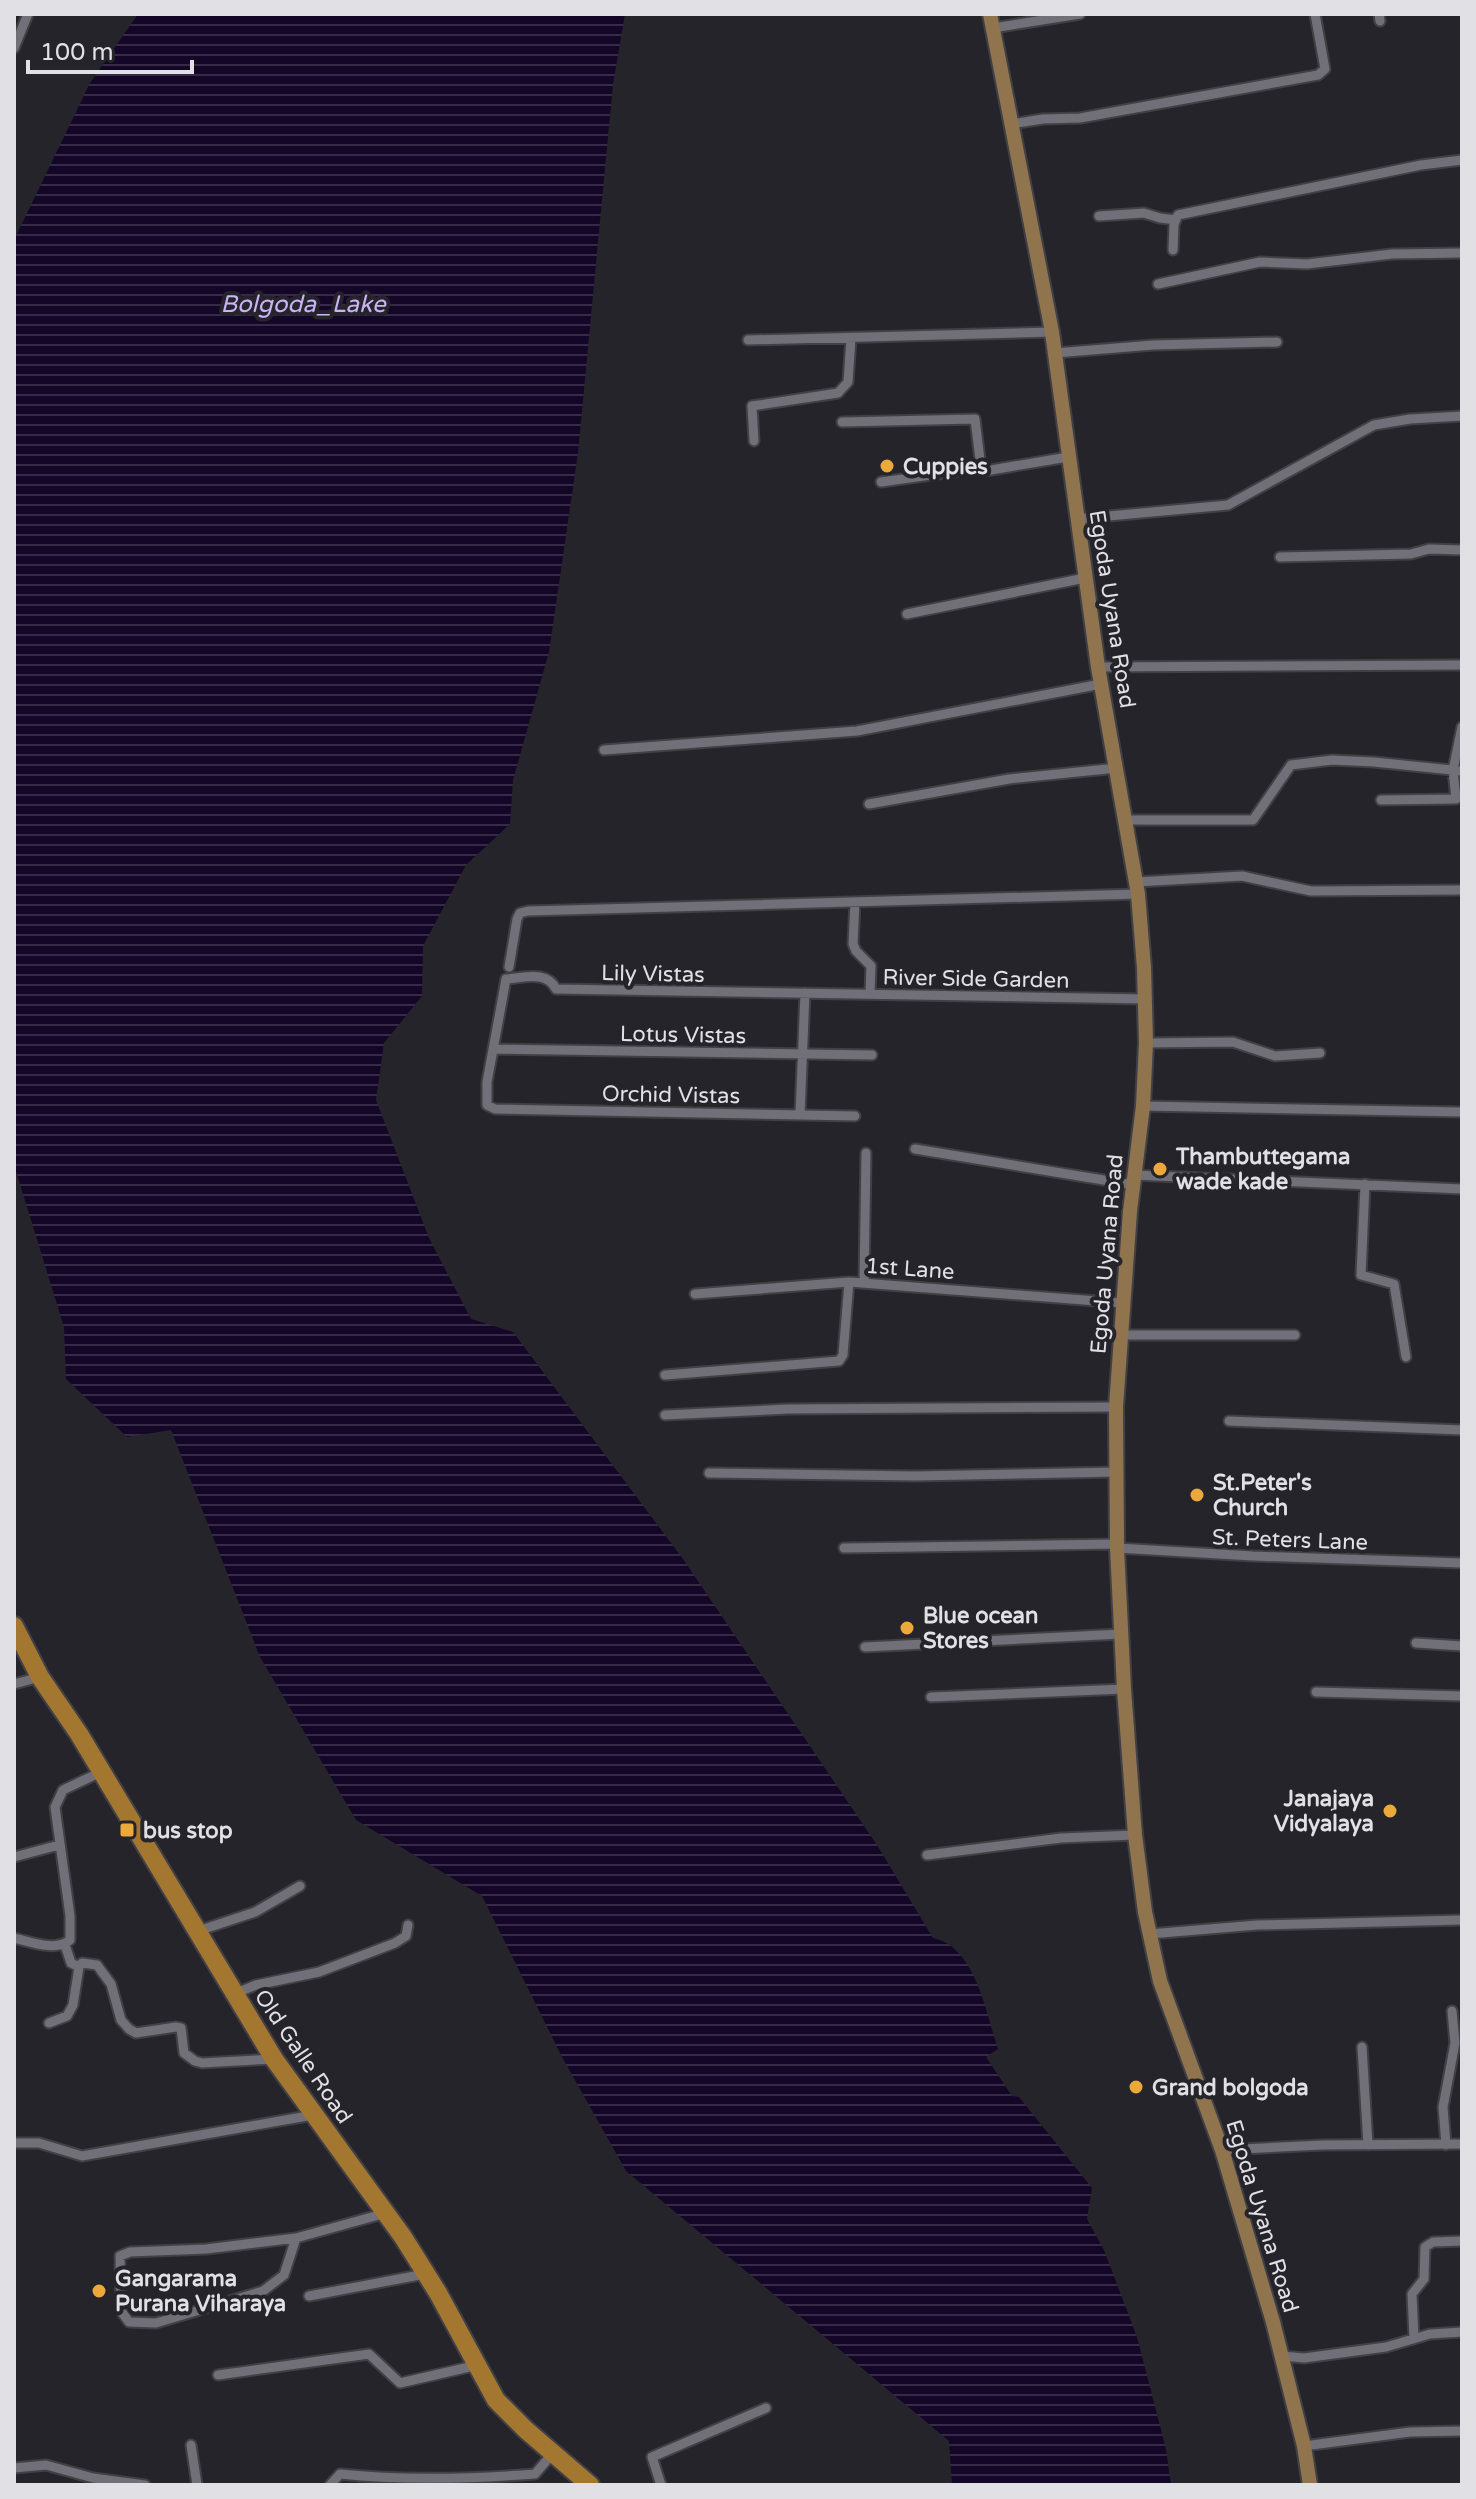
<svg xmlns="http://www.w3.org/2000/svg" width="1476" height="2499" font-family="'Varela Round',sans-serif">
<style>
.water{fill:url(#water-rules)}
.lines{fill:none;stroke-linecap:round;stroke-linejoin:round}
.street-casing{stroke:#414045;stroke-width:13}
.primary-casing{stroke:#414045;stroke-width:18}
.highway-casing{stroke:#414045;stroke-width:22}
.street{stroke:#716f77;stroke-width:9}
.primary{stroke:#90744d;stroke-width:14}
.highway{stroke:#a47731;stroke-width:18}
.poi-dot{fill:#eca93b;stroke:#26242b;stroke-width:3}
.labels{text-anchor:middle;stroke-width:8;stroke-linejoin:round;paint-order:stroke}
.poi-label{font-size:22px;font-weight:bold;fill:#e1e0e4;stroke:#26242b;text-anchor:start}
.street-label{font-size:22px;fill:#e1e0e4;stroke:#26242b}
.water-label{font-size:24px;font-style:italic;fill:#cab2f6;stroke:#26242b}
</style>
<defs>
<pattern id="water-rules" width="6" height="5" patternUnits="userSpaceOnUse" patternTransform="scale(2)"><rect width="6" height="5" fill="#140627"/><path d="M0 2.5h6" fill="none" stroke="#362a46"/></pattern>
</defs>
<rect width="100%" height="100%" fill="#26242b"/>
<!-- water -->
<path class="water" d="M138,14H625L613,84L578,453L549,652L513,780L510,824L466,865L423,946L422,996L384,1043L376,1100L429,1238L471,1319L513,1332L683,1559L877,1845L933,1938C976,1947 986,2013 998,2049L986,2057L1012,2096L1019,2097L1092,2188L1087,2219L1104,2250L1137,2337L1166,2449L1171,2485H952L949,2441L626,2171L562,2057L482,1896L356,1820L260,1657L171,1430L127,1437L66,1379L64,1327L14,1165V240L90,83Z"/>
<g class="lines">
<!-- street casing -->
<g class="street-casing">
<path id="street" d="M1379,14L1380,21
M993,28L1080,14
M14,48L28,14
M1011,124L1043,119L1080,118L1318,75L1325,69L1315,14
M1099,216L1144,213L1160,218L1176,220
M1173,250L1174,224L1178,215L1421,165L1462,160
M1158,284L1260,262L1307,264L1392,254L1462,253
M748,340L1052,332
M1055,353L1153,345L1277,342
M842,422L975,419L981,468L985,471L1068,457
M754,441L752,406L838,393L848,382L851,338
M881,482L981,468
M1076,519L1228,505L1374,425L1410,419L1462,416
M1280,557L1411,554L1429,549L1462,550
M907,614L1085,578
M1098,667L1462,665
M604,750L857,731L1101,684
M1381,800L1456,799L1453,770L1462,727
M869,804L1009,779L1117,768
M1126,820H1253L1291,765L1332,760L1374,762L1462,771
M1136,882L1242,876L1311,891L1462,890
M855,902L853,944L856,951L871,966L870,994
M509,967L517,919L520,913L528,911L1138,894
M1146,1043L1233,1042L1275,1056L1320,1053
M493,1049L872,1055
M1143,1106L1462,1112
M800,1114L805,993
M855,1116L495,1109L487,1105V1082L506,979C524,978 547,970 556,989L1146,999
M915,1149L1134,1185
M1134,1175L1462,1189
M1365,1184L1361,1275L1394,1284L1406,1357
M864,1283L866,1153
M695,1294L849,1282L1123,1303
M1121,1335H1295
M665,1375L839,1361L843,1355L849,1282
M665,1415L788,1409L1116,1407
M1229,1421L1462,1430
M709,1473L915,1476L1117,1472
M844,1548L1117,1544
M1117,1548L1253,1556L1462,1563
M1416,1643L1462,1646
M865,1647L1121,1634
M14,1684L40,1677
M1316,1692L1462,1696
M931,1697L1124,1689
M927,1855L1061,1838L1135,1835
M14,1857L59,1845
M198,1931L255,1912L300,1886
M1149,1934L1257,1925L1462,1920
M14,1938C31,1942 56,1952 70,1940V1916L55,1807L63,1790L101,1772
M65,1945L71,1963L79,1967
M234,1994L256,1985L319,1972L395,1943L406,1936L408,1925
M49,2023L67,2016L73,2005L79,1967L82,1963L97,1965L111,1984L121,2020L129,2029L136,2033L176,2027L181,2028L184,2053L195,2061L202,2063L274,2059
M1362,2047L1368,2145
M14,2143H39L82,2156L313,2115
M1446,2145L1443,2107L1455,2043L1452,2011
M1222,2150L1322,2145L1462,2144
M296,2238L284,2275L263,2291L156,2323L129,2322L121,2311L120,2256L130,2252L206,2249L296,2238L386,2213
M309,2296L425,2274
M1414,2338L1412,2294L1424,2279L1425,2247L1433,2242L1462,2241
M1282,2356L1304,2358L1386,2347L1430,2334L1462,2332
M218,2375L369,2354L400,2383L478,2365
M191,2445L197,2485
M1304,2446L1410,2432L1462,2431
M14,2468L46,2465L93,2478L145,2485
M330,2485L340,2474C406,2481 469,2479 535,2474L553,2453
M661,2485L652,2457L766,2408"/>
</g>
<!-- primary casing -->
<g class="primary-casing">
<path id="primary" d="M990,14L1052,332L1098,667L1138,894L1144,968L1146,1043L1143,1106L1130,1211L1116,1407L1117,1548L1124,1689L1135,1835L1145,1912L1160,1981L1222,2150L1273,2322L1304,2446L1310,2485"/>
</g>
<!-- highway casing -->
<g class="highway-casing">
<path id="highway" d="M14,1626L40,1677L79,1734L274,2059L403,2237L438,2293L496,2400L526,2430L590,2485"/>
</g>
<!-- street -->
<use href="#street" class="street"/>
<!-- primary -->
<use href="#primary" class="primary"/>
<!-- highway -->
<use href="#highway" class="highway"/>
</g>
<!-- markers -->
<g class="poi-dot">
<circle cx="887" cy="466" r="8"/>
<circle cx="1160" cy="1169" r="8"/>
<circle cx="1197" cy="1495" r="8"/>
<circle cx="907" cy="1628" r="8"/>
<circle cx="1390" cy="1811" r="8"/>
<rect x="119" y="1822" width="16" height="16" rx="4"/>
<circle cx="1136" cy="2087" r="8"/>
<circle cx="99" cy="2291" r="8"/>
</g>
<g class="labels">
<!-- poi labels -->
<g class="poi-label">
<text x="903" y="474">Cuppies</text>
<text x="1176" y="1164">Thambuttegama<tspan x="1176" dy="25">wade kade</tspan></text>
<text x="1213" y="1490">St.Peter's<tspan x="1213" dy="25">Church</tspan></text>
<text x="923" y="1623">Blue ocean<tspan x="923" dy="25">Stores</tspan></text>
<text x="1374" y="1806" text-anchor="end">Janajaya<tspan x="1374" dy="25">Vidyalaya</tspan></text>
<text x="143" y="1838">bus stop</text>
<text x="1152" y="2095">Grand bolgoda</text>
<text x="115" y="2286">Gangarama<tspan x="115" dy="25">Purana Viharaya</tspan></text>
</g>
<!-- street labels -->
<g class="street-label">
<text transform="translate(1113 609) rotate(81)" y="8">Egoda Uyana Road</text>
<text transform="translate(653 973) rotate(1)" y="8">Lily Vistas</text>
<text transform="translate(976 978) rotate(1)" y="8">River Side Garden</text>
<text transform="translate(683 1034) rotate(1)" y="8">Lotus Vistas</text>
<text transform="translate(671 1094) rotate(1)" y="8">Orchid Vistas</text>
<text transform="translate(1106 1254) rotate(-85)" y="8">Egoda Uyana Road</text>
<text transform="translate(910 1268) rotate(4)" y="8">1st Lane</text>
<text transform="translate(1290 1539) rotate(2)" y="8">St. Peters Lane</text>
<text transform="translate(304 2056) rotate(56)" y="8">Old Galle Road</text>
<text transform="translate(1263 2216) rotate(73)" y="8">Egoda Uyana Road</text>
</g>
<!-- water labels -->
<g class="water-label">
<text x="303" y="312">Bolgoda_Lake</text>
</g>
</g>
<!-- border -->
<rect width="1476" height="2499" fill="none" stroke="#e1e0e4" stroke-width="32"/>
<!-- scale -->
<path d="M28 60v12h164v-12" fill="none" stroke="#e1e0e4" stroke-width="4"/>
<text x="40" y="60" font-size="24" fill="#e1e0e4" stroke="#26242b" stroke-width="6" paint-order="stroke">100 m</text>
</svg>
